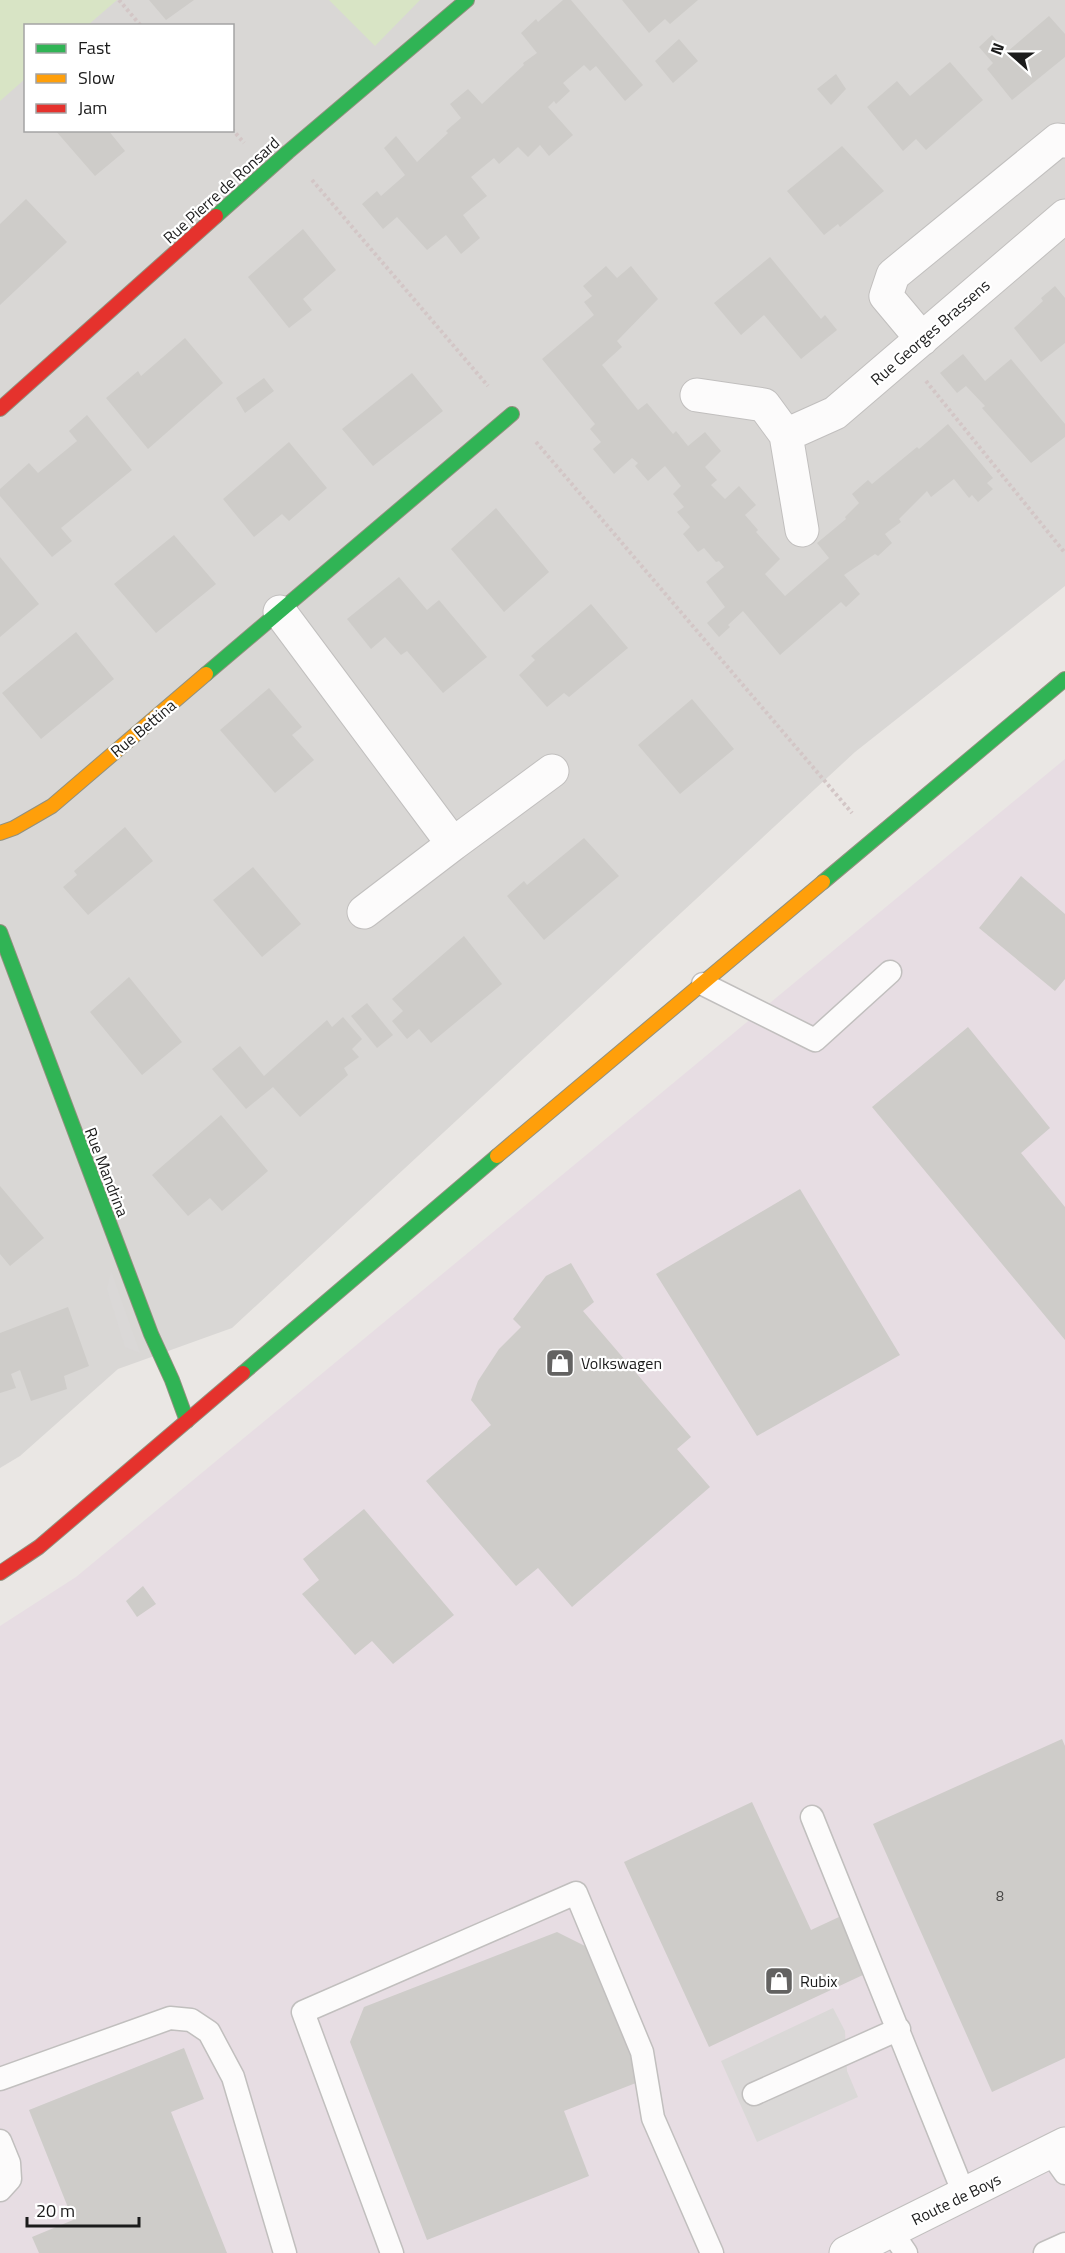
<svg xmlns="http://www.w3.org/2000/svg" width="1065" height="2253" font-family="'Titillium Web',sans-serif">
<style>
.residential{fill:#d9d7d5;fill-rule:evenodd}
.industrial{fill:#e7dde3}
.grass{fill:#d8e4c5}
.parking{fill:#dad8d7}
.building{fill:#ceccc9}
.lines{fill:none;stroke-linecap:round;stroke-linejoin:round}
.lane-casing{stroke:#c1bfbe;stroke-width:25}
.street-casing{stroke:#c1bfbe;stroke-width:35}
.fast-casing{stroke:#91907e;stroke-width:16}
.slow-casing{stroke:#91907e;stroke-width:16}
.jam-casing{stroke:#91907e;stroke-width:16}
.path{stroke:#d3c6c6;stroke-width:4;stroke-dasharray:3 3;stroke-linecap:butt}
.lane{stroke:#fcfbfb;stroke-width:22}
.street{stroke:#fcfbfb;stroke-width:33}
.fast{stroke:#30b455;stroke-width:14}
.slow{stroke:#ff9f0a;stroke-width:14}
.jam{stroke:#e5322d;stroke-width:14}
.labels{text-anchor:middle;stroke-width:4.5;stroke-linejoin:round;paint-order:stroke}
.number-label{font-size:14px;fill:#484746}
.street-label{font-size:16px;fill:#1b1b1b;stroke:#fff}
.poi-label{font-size:16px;fill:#1b1b1b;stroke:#fff;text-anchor:start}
</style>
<rect width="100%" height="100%" fill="#eae7e4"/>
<!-- residential -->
<path class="residential" d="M0,0H1065V586L855,752L232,1328L118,1369L20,1456L0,1468ZM26,26H232V130H26Z"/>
<!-- industrial -->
<path class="industrial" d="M1065,759V2253H0V1626L76,1577Z"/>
<!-- grass -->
<path class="grass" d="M0,0H117L88,25L26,26L25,79L0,101Z
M329,0H420L375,46Z"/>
<!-- parking -->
<path class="parking" d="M111,1271L140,1353L125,1347L107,1289Z
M833,2008L845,2031L847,2071L858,2097L757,2142L721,2061Z"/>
<!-- building -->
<path class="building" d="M149,0H194L166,20Z
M563,0H571L643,85L625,101L596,66L590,71L584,65L563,83L570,91L556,104L554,101L548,107L573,135L549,156L540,145L528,157L518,147L499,164L494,158L471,177L487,196L463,215L480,238L461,254L446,235L427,250L397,217L383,229L362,204L377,191L381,196L405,175L384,148L396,136L417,162L448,133L446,131L461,118L450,104L468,89L482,104L524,65L523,63L537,53L521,33L536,19L538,22Z
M622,0H698L670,24L665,19L649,33Z
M1049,16L1065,34V57L1012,100L987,69L993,63L979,47L992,35L1007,52Z
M679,39L698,61L673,83L655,61Z
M950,62L983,100L926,150L916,139L903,151L867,107L897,81L910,96Z
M836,74L846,89L831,105L817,89Z
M55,130H108L125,151L95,176Z
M842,146L884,191L840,227L838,224L824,235L787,191Z
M26,199L67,242L0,305V224Z
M303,229L336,270L303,299L312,310L289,328L248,277Z
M770,257L821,319L825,315L837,330L801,359L764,315L741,335L714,303Z
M606,266L617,278L631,266L658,299L617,341L622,347L602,365L638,410L647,403L673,434L676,431L688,446L705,432L721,451L705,467L717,480L711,485L725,499L739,486L756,505L745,515L758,530L756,532L780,559L765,574L785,596L829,558L817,543L846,519L845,517L859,503L852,494L868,480L872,484L917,447L919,449L948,424L993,478L987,483L993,489L978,502L972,495L969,498L954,479L931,497L927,491L899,519L901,522L885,534L892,543L878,556L875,554L844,575L860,594L846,607L841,602L780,655L743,611L728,625L730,627L719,637L707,623L725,607L706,582L724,567L719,561L716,562L704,548L698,552L683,534L690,527L677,512L684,507L673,494L681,486L665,466L648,481L635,466L638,463L632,458L614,474L593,449L601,442L590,429L595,424L542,359L594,315L584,302L592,296L583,286Z
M1055,286L1065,298V343L1041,362L1014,328L1043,301L1041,298Z
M185,338L223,383L148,449L106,398L138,371L141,376Z
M963,354L985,381L1011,359L1065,424V437L1031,463L982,408L985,406L966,386L957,393L940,373Z
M412,373L443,411L373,466L342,429Z
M264,378L274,391L245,413L236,398Z
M87,415L132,470L61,528L72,541L52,557L0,496V489L29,463L38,473L77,441L69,431Z
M289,442L327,488L289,521L282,514L254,537L223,499Z
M496,508L549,572L504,612L451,549Z
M174,535L216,584L156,633L114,584Z
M0,557L39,604L0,637Z
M399,577L427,610L439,600L487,657L443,693L407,651L401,655L385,637L371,649L347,619Z
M591,604L628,648L569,697L564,693L547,707L519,675L535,660L531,656Z
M76,632L114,679L41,739L2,693Z
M269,688L302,727L292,735L314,760L275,793L220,730Z
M692,699L734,749L680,794L638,745Z
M125,827L153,861L88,915L63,887L77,875L74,871Z
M584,838L619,876L544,940L507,896L524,881L527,885Z
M253,867L301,924L262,957L213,900Z
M1021,876L1065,914V979L1055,991L979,928Z
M464,936L502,984L431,1043L419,1029L407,1039L392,1021L403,1011L392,999Z
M129,977L182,1042L142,1075L90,1012Z
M367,1003L393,1035L377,1048L351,1016Z
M343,1017L362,1039L352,1049L359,1057L344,1068L348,1075L300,1117L273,1087L246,1109L212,1069L240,1046L264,1076L327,1020L332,1027Z
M968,1027L1050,1128L1021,1153L1065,1207V1340L872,1107Z
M221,1115L268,1171L222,1211L210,1198L188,1216L152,1175Z
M0,1186L44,1238L10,1266L0,1254Z
M800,1189L900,1355L757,1436L656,1274Z
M571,1263L594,1302L583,1311L691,1437L677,1449L710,1487L572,1607L538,1568L516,1586L426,1481L491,1425L471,1400L478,1381L499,1349L521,1327L513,1319L546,1276Z
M68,1307L89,1366L64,1376L67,1389L31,1401L20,1370L11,1374L16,1388L0,1393V1333Z
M364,1509L454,1615L393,1664L372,1641L355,1655L302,1594L319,1580L303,1559Z
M143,1586L156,1604L137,1617L126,1601Z
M1062,1739L1065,1746V2058L992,2092L873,1824Z
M752,1802L811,1930L839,1917L865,1974L709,2047L624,1862Z
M557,1932L589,1948L641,2081L564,2111L589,2176L427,2240L350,2042L364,2007Z
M184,2048L204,2099L171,2112L227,2253H39L32,2237L73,2220L29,2110Z"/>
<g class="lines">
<!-- lane casing -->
<g class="lane-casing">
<path id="lane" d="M703,984L815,1040L890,972
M812,1817L964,2194
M0,2079L170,2018L191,2020L209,2032L233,2077L285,2253
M754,2094L899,2029
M0,2141L9,2163L10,2179L0,2190
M1050,2152L1065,2173
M891,2231L906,2253
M392,2253L303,2012L576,1893L642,2052L653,2118L712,2253
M1045,2253L1065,2244"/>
</g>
<!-- street casing -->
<g class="street-casing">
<path id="street" d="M922,339L886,296L893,275L1058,140L1065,141
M697,395L764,405L786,435L802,530
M786,435L835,413L1065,216
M280,612L453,844L364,912
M453,844L552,771
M846,2253L1065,2144"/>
</g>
<!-- fast casing -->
<g class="fast-casing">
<path id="fast" d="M216,216L288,152L467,0
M206,674L512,414
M823,882L1065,679
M0,932L151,1334L172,1380L187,1421
M243,1373L497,1156"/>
</g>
<!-- slow casing -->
<g class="slow-casing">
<path id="slow" d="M0,833L14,828L52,806L206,674
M497,1156L823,882"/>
</g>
<!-- jam casing -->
<g class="jam-casing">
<path id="jam" d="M0,409L216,216
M0,1573L39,1547L243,1373"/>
</g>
<!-- path -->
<path class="path" d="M119,0L141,26
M232,129L244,143
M312,180L488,386
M926,381L1065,553
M536,442L852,813"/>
<!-- lane -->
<use href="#lane" class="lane"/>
<!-- street -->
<use href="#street" class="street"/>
<!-- fast -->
<use href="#fast" class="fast"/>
<!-- slow -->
<use href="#slow" class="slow"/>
<!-- jam -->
<use href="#jam" class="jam"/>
</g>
<!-- icons -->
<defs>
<g id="shop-square" transform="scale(1.5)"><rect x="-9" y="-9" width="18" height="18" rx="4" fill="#636261" stroke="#fff"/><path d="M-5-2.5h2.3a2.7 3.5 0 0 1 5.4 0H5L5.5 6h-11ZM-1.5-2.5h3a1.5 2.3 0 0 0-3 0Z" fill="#fff"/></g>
</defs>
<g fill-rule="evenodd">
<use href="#shop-square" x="560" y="1363"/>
<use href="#shop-square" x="779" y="1981"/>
</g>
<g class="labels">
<!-- number labels -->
<g class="number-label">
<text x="1000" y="1901">8</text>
</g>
<!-- street labels -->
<g class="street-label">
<text transform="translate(221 190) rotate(-42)" y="6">Rue Pierre de Ronsard</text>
<text transform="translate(930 332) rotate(-41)" y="6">Rue Georges Brassens</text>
<text transform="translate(143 728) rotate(-40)" y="6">Rue Bettina</text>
<text transform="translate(107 1172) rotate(69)" y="6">Rue Mandrina</text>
<text transform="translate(956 2199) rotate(-26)" y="6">Route de Boys</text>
</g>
<!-- poi labels -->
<g class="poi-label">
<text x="581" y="1369">Volkswagen</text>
<text x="800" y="1987">Rubix</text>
</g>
</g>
<!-- legend -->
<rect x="24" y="24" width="210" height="108" fill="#ffffff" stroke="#a4a4a4" stroke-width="1.5"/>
<rect x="36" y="44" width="30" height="9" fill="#30b455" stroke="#a4a4a4" stroke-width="1.5"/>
<text x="78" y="54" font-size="18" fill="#1b1b1b">Fast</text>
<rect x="36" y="74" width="30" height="9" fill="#ff9f0a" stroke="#a4a4a4" stroke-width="1.5"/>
<text x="78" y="84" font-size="18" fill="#1b1b1b">Slow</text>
<rect x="36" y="104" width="30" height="9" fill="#e5322d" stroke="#a4a4a4" stroke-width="1.5"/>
<text x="78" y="114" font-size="18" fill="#1b1b1b">Jam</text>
<!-- north arrow -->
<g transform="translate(1011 54) rotate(291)" stroke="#ffffff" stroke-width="4.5" paint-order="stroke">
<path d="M0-4.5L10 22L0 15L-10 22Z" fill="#1b1b1b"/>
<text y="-9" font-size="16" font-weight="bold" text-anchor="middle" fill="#1b1b1b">N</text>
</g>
<!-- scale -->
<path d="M27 2217v9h112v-9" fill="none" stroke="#1b1b1b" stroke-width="3"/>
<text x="36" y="2217" font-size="18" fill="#1b1b1b" stroke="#ffffff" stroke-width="4.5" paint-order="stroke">20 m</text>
</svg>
